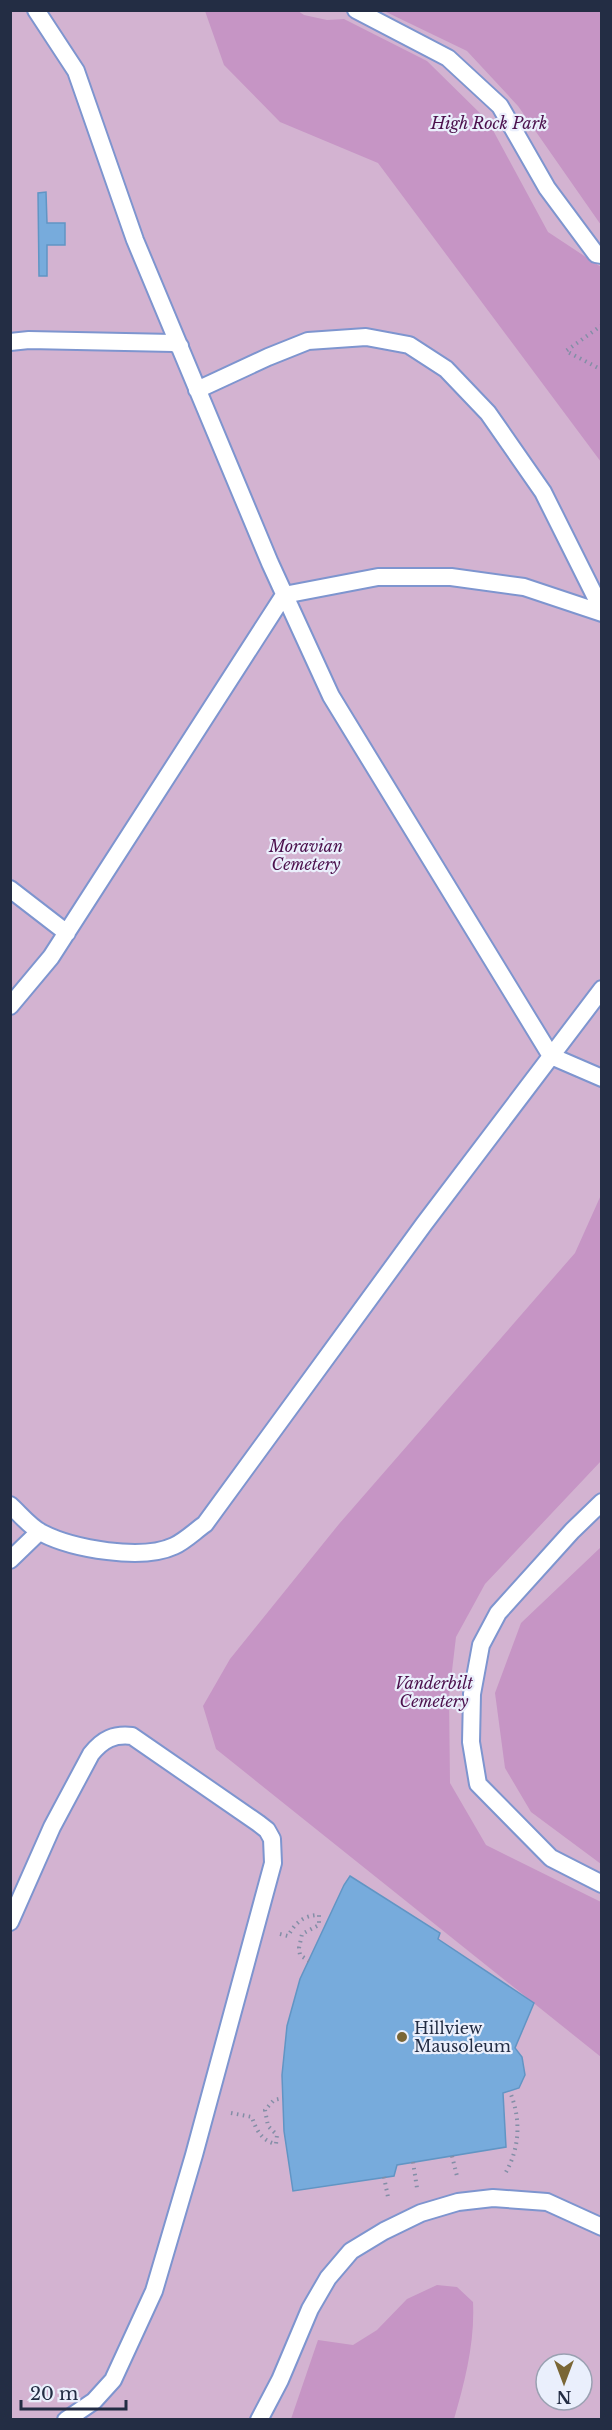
<svg xmlns="http://www.w3.org/2000/svg" width="612" height="2430" font-family="'Libre Baskerville',serif">
<style>
.green{fill:#d3b3d1;fill-rule:evenodd}
.forest{fill:#c695c5}
.building{fill:#77abdc;stroke:#6195c4;stroke-width:1.5}
.lines{fill:none;stroke-linecap:round;stroke-linejoin:round}
.service-casing{stroke:#7e95cf;stroke-width:20}
.path{stroke:#838ea6;stroke-width:4;stroke-dasharray:1.5 4.5;stroke-linecap:butt}
.service{stroke:#fff;stroke-width:16}
.poi-dot{fill:#7a6635;stroke:#eaeffc;stroke-width:2}
.labels{text-anchor:middle;stroke-width:4.5;stroke-linejoin:round;paint-order:stroke}
.park-label{font-size:16px;font-style:italic;fill:#4c114d;stroke:#eaeffc}
.poi-label{font-size:16px;fill:#232d44;stroke:#eaeffc;text-anchor:start}
</style>
<rect width="100%" height="100%" fill="#d7e2fb"/>
<!-- green -->
<path class="green" d="M11,11H601V2419L11,2420ZM546,2364H582V2400H546Z"/>
<!-- forest -->
<path class="forest" d="M205,11H298L304,15L327,20L344,19L427,61L488,121L548,232L601,267V462L378,163L280,122L224,65Z
M384,11H601V225L518,106L467,51Z
M601,1195V1461L485,1584L456,1637L449,1696L450,1783L486,1845L601,1902V2057L216,1749L203,1706L230,1659L339,1524L575,1253Z
M601,1547V1864L531,1812L505,1768L495,1693L521,1623Z
M437,2285L457,2287L473,2302C475,2342 465,2381 454,2419H291L318,2340L353,2345L377,2330L407,2299Z"/>
<!-- building -->
<path class="building" d="M46,192L47,223H65V245H47V276H39L38,193Z
M350,1876L440,1933L438,1939L534,2003L515,2048L522,2057L525,2075L519,2088L503,2093L506,2147L397,2165L394,2176L293,2191L284,2131L282,2075L287,2026L300,1979L344,1885Z"/>
<g class="lines">
<!-- service casing -->
<g class="service-casing">
<path id="service" d="M36,10L76,71L135,240L270,563L331,696L551,1056L602,1078
M356,10L448,58L500,106L547,188L596,254L602,255
M10,342L29,340L173,343L180,346
M197,390L268,357L308,341L366,337L409,345L446,369L488,413L543,492L602,610
M10,889L67,933
M10,1006L51,957L284,595L378,577H451L524,587L602,613
M602,1502L572,1531L498,1613L481,1645L472,1694L471,1742L478,1784L551,1858L602,1884
M10,1505C20,1514 30,1527 42,1533C73,1549 142,1561 174,1546C185,1541 195,1531 205,1524L424,1224L602,989
M10,1560L39,1532
M10,1922L52,1827L91,1754C103,1739 114,1734 132,1736L258,1823L267,1830L272,1839L273,1863L194,2155L154,2291L113,2380L94,2401L66,2420
M259,2420L280,2380L310,2309L328,2278L351,2251L384,2231L421,2213L458,2202L493,2198L547,2202L602,2227"/>
</g>
<!-- path -->
<path class="path" d="M602,325L566,351L602,370
M280,1934L288,1936C295,1923 304,1915 319,1915V1925L302,1934L299,1948L300,1955L309,1961
M231,2113L252,2117C256,2130 262,2141 276,2144L277,2135L268,2126L265,2110L274,2100L283,2098
M452,2156L457,2176
M413,2162L417,2188
M506,2172C520,2147 521,2119 510,2092
M384,2177L388,2197"/>
<!-- service -->
<use href="#service" class="service"/>
</g>
<!-- markers -->
<circle class="poi-dot" cx="402" cy="2037" r="6"/>
<g class="labels">
<!-- park labels -->
<g class="park-label">
<text x="489" y="129">High Rock Park</text>
<text x="306" y="852">Moravian<tspan x="306" dy="18">Cemetery</tspan></text>
<text x="434" y="1689">Vanderbilt<tspan x="434" dy="18">Cemetery</tspan></text>
</g>
<!-- poi labels -->
<g class="poi-label">
<text x="414" y="2034">Hillview<tspan x="414" dy="18">Mausoleum</tspan></text>
</g>
</g>
<!-- border -->
<rect width="612" height="2430" fill="none" stroke="#232d44" stroke-width="24"/>
<!-- north arrow -->
<g transform="translate(564 2382) rotate(180)"><circle r="28" fill="#eaeffc" stroke="#9aa1b2" stroke-width="1.5"/>
<path d="M0-4.5L10 22L0 15L-10 22Z" fill="#7a6635"/>
<text y="-9" font-size="16" font-weight="bold" text-anchor="middle" fill="#232d44">N</text>
</g>
<!-- scale -->
<path d="M21 2400v9h105v-9" fill="none" stroke="#232d44" stroke-width="3"/>
<text x="30" y="2400" font-size="18" fill="#232d44" stroke="#eaeffc" stroke-width="4.5" paint-order="stroke">20 m</text>
</svg>
